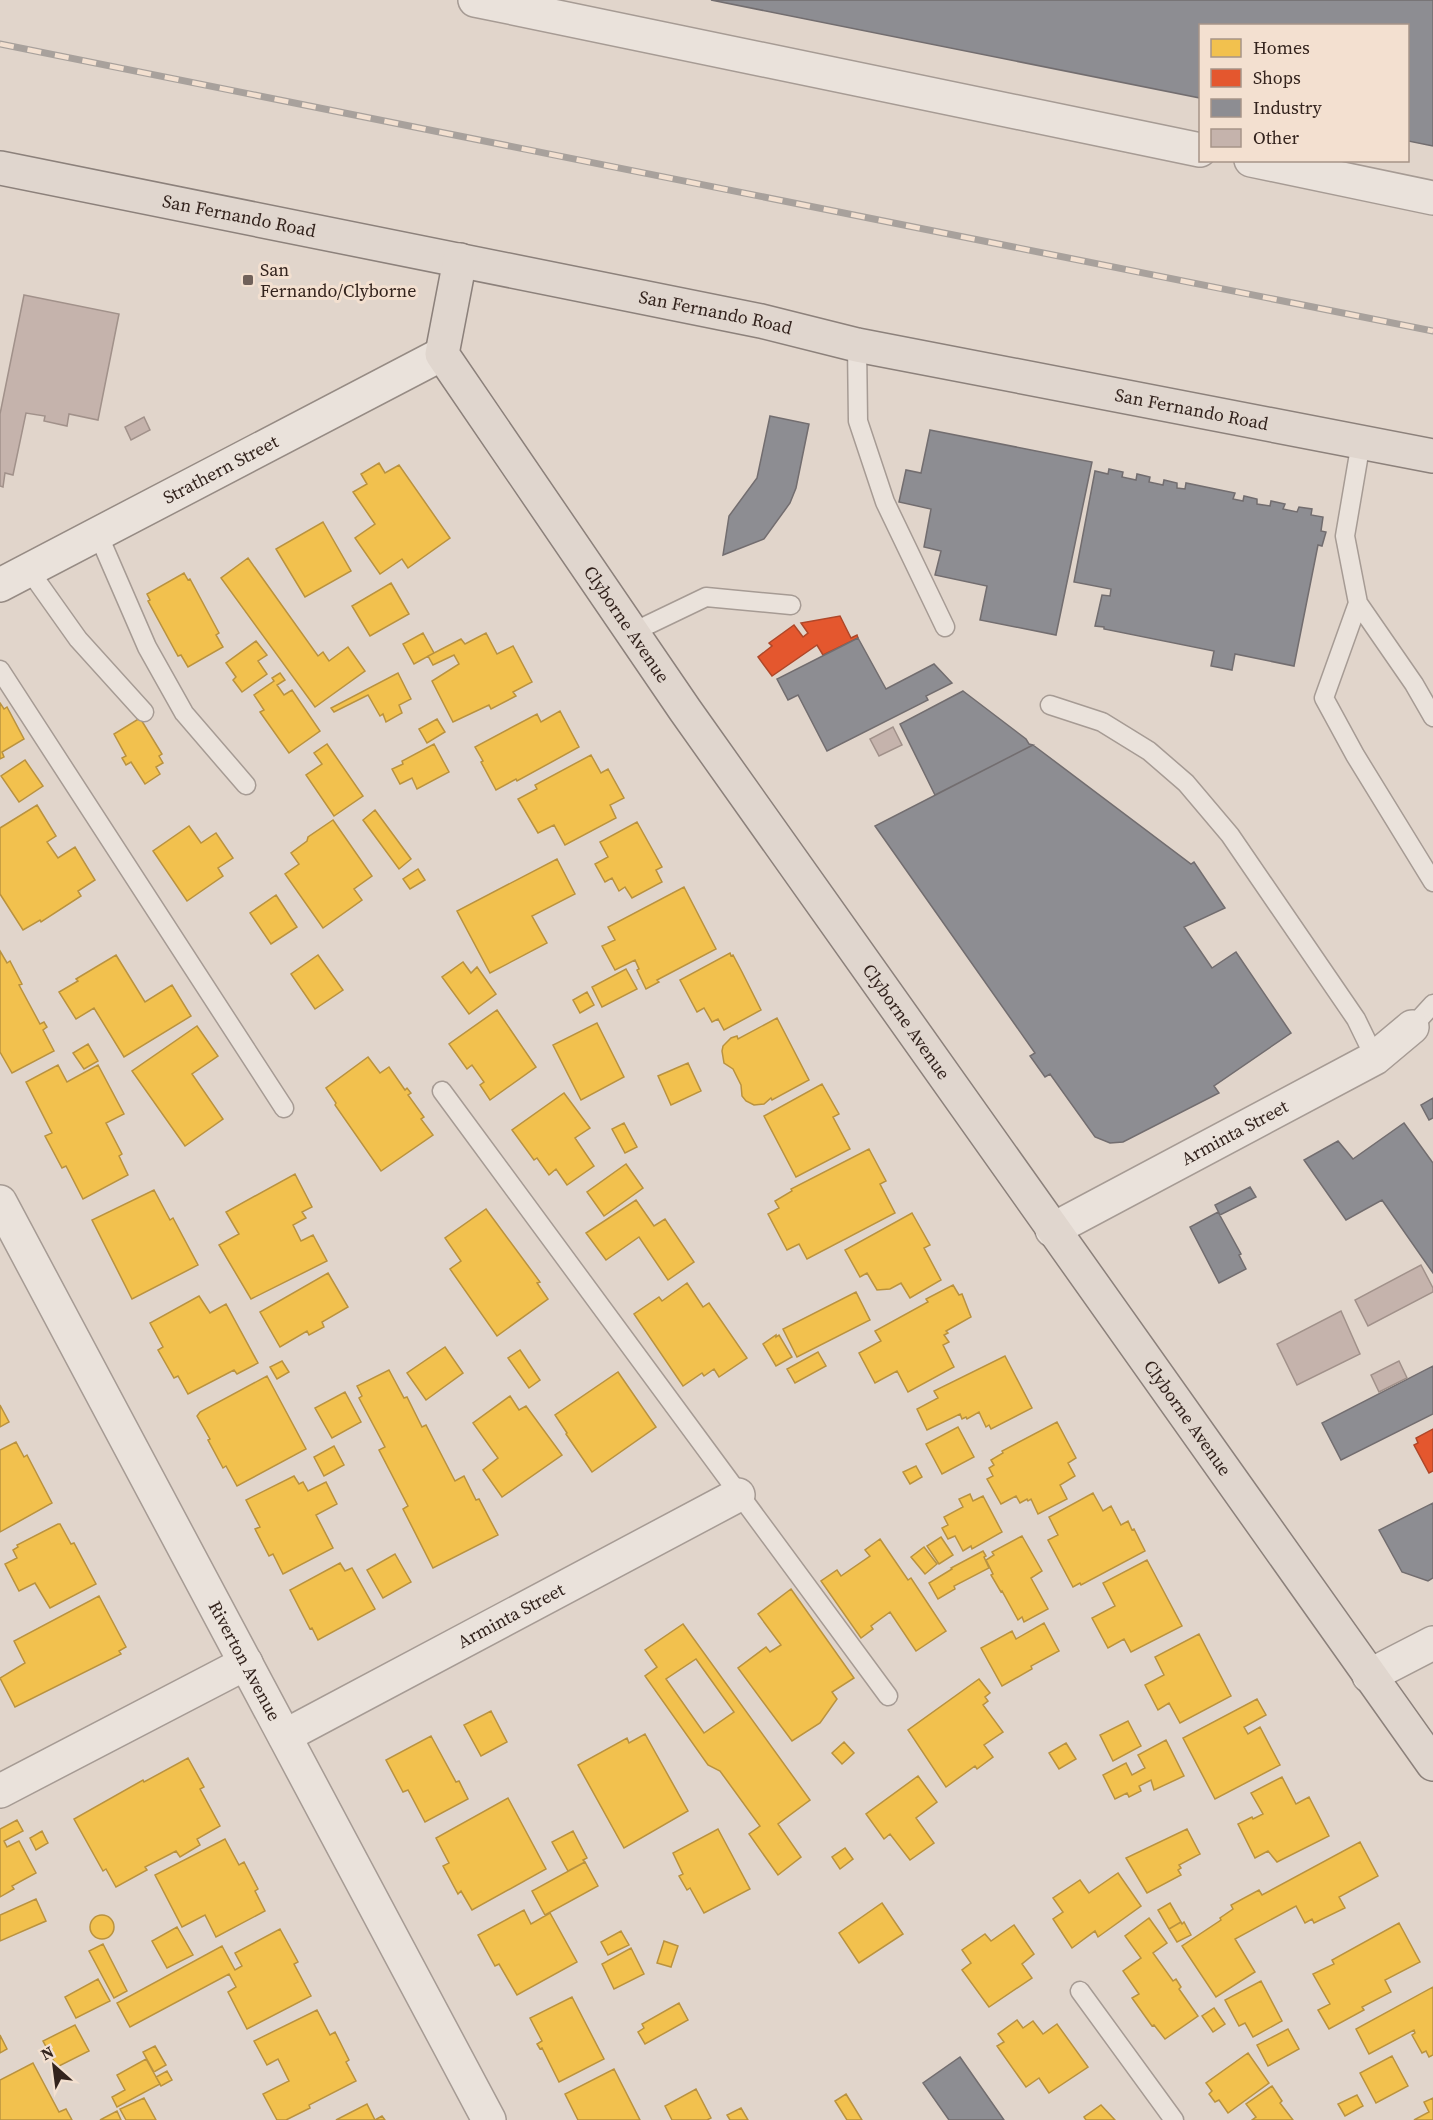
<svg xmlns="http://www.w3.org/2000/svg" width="1433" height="2120" font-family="'Source Serif 4',serif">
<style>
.homes{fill:#f2c14e;stroke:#b9923f;stroke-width:1.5;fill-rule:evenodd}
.shops{fill:#e4572e;stroke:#af4729;stroke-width:1.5}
.industry{fill:#8d8d92;stroke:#726d6f;stroke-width:1.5}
.building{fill:#c5b3ac;stroke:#a1918a;stroke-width:1.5}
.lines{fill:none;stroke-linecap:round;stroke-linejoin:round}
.service-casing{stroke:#a69b94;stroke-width:21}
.minor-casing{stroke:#a69b94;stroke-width:36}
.secondary-casing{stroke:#968b84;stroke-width:36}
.primary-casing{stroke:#8c817b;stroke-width:36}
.service{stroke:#eae2db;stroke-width:18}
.minor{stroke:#eae2db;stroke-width:33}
.secondary{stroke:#eae2db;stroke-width:33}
.primary{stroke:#e0d6ce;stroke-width:33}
.rail-casing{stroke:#a8a19c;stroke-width:7}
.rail{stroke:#f3e0d0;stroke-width:4.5;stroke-dasharray:14;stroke-linecap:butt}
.poi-dot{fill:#70615a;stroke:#f3e0d0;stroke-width:2}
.labels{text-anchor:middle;stroke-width:6;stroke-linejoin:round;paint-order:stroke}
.street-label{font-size:18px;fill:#33231d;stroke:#f3e0d0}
.poi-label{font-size:18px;fill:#33231d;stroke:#f3e0d0;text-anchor:start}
</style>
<rect width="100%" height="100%" fill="#e1d5cb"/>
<!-- homes -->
<path class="homes" d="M379,463L385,473L399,465L450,538L408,568L402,559L380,574L355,538L375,524L353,492L367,484L361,474Z
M323,522L351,571L305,597L276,549Z
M248,558L318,656L323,652L329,661L348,647L365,671L315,707L221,578Z
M184,573L188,580L190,579L219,633L216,635L223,647L188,667L181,655L178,656L148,601L150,600L147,594Z
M391,583L409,614L370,636L352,606Z
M423,633L434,653L414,664L403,644Z
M486,633L497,654L513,646L532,682L513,692L516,696L491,709L489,705L453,722L432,681L459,664L454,655L433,665L428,656L461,639L465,644Z
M256,641L267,655L258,661L267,674L242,692L233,680L236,677L226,663Z
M280,673L285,680L277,685L284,695L292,690L320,731L289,753L260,712L264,710L254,695L274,681L272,678Z
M398,673L411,699L399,705L402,713L386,722L383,714L380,716L368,695L334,712L331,708Z
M0,703L4,709L7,707L24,739L2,752L4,757L0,759Z
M560,711L579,747L517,781L516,779L496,790L481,762L483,761L475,747L537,714L541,722Z
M140,718L162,754L159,756L163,763L156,767L160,774L145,784L131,762L126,765L122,758L126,756L114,734Z
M437,719L445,732L427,743L419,729Z
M327,744L363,796L334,816L306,775L322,764L314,753Z
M434,744L449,772L417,789L412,778L400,784L392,769L403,764L402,761Z
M591,755L601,773L608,769L624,798L610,805L616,818L565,845L554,825L538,833L518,799L537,789L535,785Z
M25,760L43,786L19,802L1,776Z
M37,805L56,836L47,842L58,858L75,847L95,880L78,891L81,896L41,922L40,920L23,930L0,894V828Z
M375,810L411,859L399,869L363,820Z
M333,820L372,876L354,889L362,900L323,928L285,874L299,864L291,853L307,841L308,837Z
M637,822L662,867L656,870L662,882L632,898L625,887L619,891L612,878L605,882L595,864L608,857L600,842Z
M189,826L201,843L216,833L233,858L218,868L223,876L187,901L153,851Z
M557,859L575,894L532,916L547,943L490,973L457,911Z
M418,869L425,880L410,889L403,879Z
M684,887L716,949L657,980L659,982L646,989L637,970L639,969L635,960L615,970L602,946L615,940L608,927Z
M276,895L297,927L271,944L250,913Z
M0,951L7,963L10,961L22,984L19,985L40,1024L44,1022L47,1027L43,1030L54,1051L12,1073L0,1052Z
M730,953L731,956L733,955L742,972L761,1010L724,1030L718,1019L712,1022L704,1008L697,1012L680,980Z
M116,955L145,1002L172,985L191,1016L124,1057L94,1008L76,1019L59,992L78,981L76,979Z
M318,955L343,990L315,1009L291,974Z
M463,962L471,973L477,967L496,994L469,1014L442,977Z
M626,969L637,989L602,1007L592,987Z
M587,992L594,1005L580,1013L573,1000Z
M497,1010L536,1067L490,1100L480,1085L484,1082L472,1065L467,1069L449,1044Z
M777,1018L809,1080L772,1100L771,1098L764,1104L754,1105L746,1101L742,1096L741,1085L733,1069L724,1063L722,1051L723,1046L731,1038L737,1036L738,1039Z
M597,1023L624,1077L581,1100L553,1045Z
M197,1026L218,1056L192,1074L223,1119L185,1146L132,1071Z
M88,1044L98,1061L84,1069L73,1053Z
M368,1057L380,1073L389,1067L405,1090L407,1088L411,1093L408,1095L424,1117L421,1119L433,1135L381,1171L335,1105L336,1103L326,1088Z
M688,1063L701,1091L671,1105L658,1076Z
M58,1065L67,1082L98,1065L124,1114L106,1123L122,1154L119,1156L128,1175L83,1199L66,1166L62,1168L45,1136L52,1133L26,1082Z
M822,1084L839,1114L833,1117L850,1149L796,1177L764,1116Z
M564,1093L590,1128L575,1138L594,1166L567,1185L556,1169L549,1175L537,1158L534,1160L512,1130Z
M624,1123L637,1147L625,1153L612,1129Z
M869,1149L886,1181L880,1184L895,1213L807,1259L799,1244L787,1250L768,1214L779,1208L775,1201L792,1191L791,1189Z
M626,1164L643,1188L604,1216L587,1192Z
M295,1174L312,1207L302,1212L306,1218L293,1225L301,1241L313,1235L327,1261L251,1299L219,1245L239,1234L226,1212Z
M154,1190L170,1220L173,1218L198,1265L132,1299L92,1220Z
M636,1200L654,1226L665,1219L694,1262L668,1280L639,1237L606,1260L586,1233Z
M486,1209L540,1282L537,1283L548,1299L497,1336L450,1269L461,1261L445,1238Z
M912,1213L930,1245L924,1248L941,1280L910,1298L901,1283L890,1289L877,1290L867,1273L860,1277L845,1250Z
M328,1273L348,1307L322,1322L324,1327L309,1335L307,1331L280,1347L260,1312Z
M687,1283L703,1307L709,1303L747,1358L719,1377L714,1369L704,1376L702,1373L683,1386L634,1314L659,1297L662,1301Z
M953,1285L959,1295L962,1294L971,1317L946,1331L948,1333L944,1335L949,1342L943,1345L954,1367L908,1392L897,1371L875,1383L859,1353L881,1341L875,1331L928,1302L926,1299Z
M856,1292L870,1320L797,1357L783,1329Z
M199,1296L210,1313L226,1304L258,1363L237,1374L234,1370L188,1394L178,1376L174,1378L158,1350L163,1347L150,1323Z
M776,1335V1337L779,1335L792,1357L776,1366L763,1344Z
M445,1347L463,1373L426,1400L407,1373Z
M520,1350L540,1380L529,1388L508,1358Z
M818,1352L826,1366L795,1383L787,1369Z
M1005,1356L1032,1408L991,1429L989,1425L986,1427L979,1412L967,1419L966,1417L962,1419L960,1414L927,1430L917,1409L938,1398L934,1391Z
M282,1361L289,1372L277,1379L270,1367Z
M389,1370L404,1398L407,1397L422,1427L426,1425L455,1481L464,1476L476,1500L479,1499L498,1535L433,1568L403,1509L408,1506L379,1450L385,1447L359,1398L362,1396L357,1386Z
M618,1372L656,1427L592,1472L566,1434L567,1433L555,1415Z
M267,1376L306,1449L237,1486L226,1466L223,1468L208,1440L210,1439L197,1416L200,1412Z
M345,1392L361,1422L332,1438L315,1408Z
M510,1396L519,1410L526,1406L562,1455L502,1497L483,1470L498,1458L473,1423Z
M0,1405L9,1422L0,1427Z
M1057,1422L1076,1458L1068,1463L1075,1476L1060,1485L1067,1499L1038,1514L1031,1499L1028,1501L1027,1499L1020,1503L1016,1496L1001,1504L987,1479L993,1476L989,1468L994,1465L991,1460L1003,1453L1002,1451Z
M958,1427L974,1457L942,1474L926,1444Z
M16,1442L24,1457L27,1455L52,1503L0,1532V1450Z
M334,1446L344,1465L324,1476L314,1457Z
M916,1466L922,1477L910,1484L903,1472Z
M294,1476L299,1484L303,1482L308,1491L326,1482L337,1504L316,1515L333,1548L283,1574L273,1554L269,1556L255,1529L260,1527L246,1500Z
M1093,1493L1103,1511L1111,1506L1121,1525L1128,1521L1132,1530L1134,1529L1145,1551L1081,1585L1080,1583L1073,1587L1048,1540L1058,1535L1049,1517Z
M970,1494L973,1501L983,1496L1002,1532L972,1549L971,1546L963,1551L955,1536L948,1539L942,1528L948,1525L944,1517L963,1507L959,1499Z
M58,1524H60L71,1544L74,1543L96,1584L50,1608L35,1583L19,1591L5,1564L17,1558L13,1550L18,1547L17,1545Z
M1022,1536L1042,1571L1031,1578L1048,1609L1024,1622L1022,1617L1018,1620L1002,1591L1001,1592L991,1575L993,1574L986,1560L994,1555L992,1552Z
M941,1537L953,1555L939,1564L927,1546Z
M880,1539L908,1580L911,1578L946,1631L916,1651L890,1612L871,1626L873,1629L861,1638L821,1581L837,1570L841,1576L870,1556L865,1550Z
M924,1547L937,1564L925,1574L911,1557Z
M983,1551L986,1556L984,1557L989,1568L954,1586L955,1589L938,1599L929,1583L952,1569L951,1568Z
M395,1554L411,1582L383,1598L367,1570Z
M1147,1560L1182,1626L1131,1652L1124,1639L1108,1648L1092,1618L1115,1606L1103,1583Z
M340,1563L345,1571L352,1568L375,1609L318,1640L312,1628L310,1629L290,1590Z
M791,1589L854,1678L832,1692L837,1699L820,1723L792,1741L738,1668L766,1647L770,1652L781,1645L758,1614Z
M99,1596L126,1647L119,1651L121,1654L15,1707L0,1678L25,1663L14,1641Z
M1044,1623L1059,1651L1031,1666L1032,1669L1002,1686L981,1648L1012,1631L1016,1639Z
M683,1624L810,1800L778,1824L801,1857L778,1875L749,1834L760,1826L720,1771L708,1765L645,1676L657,1667L645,1650ZM696,1659L734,1712L704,1733L666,1679Z
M1199,1634L1231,1696L1180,1723L1169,1703L1158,1710L1145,1685L1164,1675L1155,1657Z
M979,1679L990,1693L985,1697L988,1701L983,1705L1003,1732L984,1745L993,1757L977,1769L975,1766L946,1787L908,1730Z
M1257,1699L1266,1715L1244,1727L1248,1734L1260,1727L1280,1765L1215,1799L1183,1738Z
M491,1711L507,1742L481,1756L464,1725Z
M1128,1721L1141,1746L1113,1761L1100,1735Z
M645,1734L688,1811L624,1848L578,1765L627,1738L629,1743Z
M431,1736L456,1782L459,1781L468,1799L425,1822L408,1790L403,1792L386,1760Z
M1166,1740L1184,1776L1154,1790L1151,1780L1139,1786L1141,1791L1129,1797L1127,1793L1115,1799L1103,1775L1126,1763L1132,1775L1145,1768L1138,1755Z
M844,1742L854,1753L842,1764L832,1753Z
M1066,1743L1076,1759L1059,1769L1049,1753Z
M188,1758L204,1787L200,1789L220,1826L197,1839L200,1845L180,1857L176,1851L145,1867L147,1870L116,1887L106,1869L103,1871L74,1819L143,1780L144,1782Z
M918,1776L937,1802L916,1818L934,1843L910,1860L890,1834L884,1839L866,1814Z
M1282,1777L1296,1804L1309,1797L1329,1836L1277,1862L1268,1851L1255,1858L1238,1824L1252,1817L1253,1819L1263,1814L1251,1793Z
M508,1798L546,1869L472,1910L461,1891L458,1894L443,1866L449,1863L436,1838Z
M17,1820L23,1831L4,1841L7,1847L19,1841L36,1873L12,1886L14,1889L0,1897V1829Z
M718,1829L750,1889L704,1913L690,1888L687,1890L679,1876L683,1874L673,1853Z
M1187,1829L1200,1854L1179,1865L1181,1868L1178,1870L1181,1875L1147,1893L1126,1858Z
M42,1831L48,1843L36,1850L30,1838Z
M573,1831L587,1858L583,1860L585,1862L568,1871L552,1842Z
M225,1839L239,1865L244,1862L258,1889L255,1891L265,1911L216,1937L205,1915L182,1927L155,1875Z
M1360,1842L1378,1876L1339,1897L1345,1908L1314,1923L1312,1919L1305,1923L1296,1906L1235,1939L1255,1972L1216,1997L1182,1946L1221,1920L1220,1918L1233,1909L1231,1905L1259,1890L1262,1895Z
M845,1848L853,1859L840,1869L832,1857Z
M585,1862L598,1886L545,1915L532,1891Z
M1118,1873L1141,1906L1098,1937L1095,1931L1072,1948L1053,1919L1063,1912L1053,1898L1080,1880L1089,1893Z
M36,1899L46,1921L0,1941V1915Z
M882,1903L903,1934L859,1963L839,1933Z
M1170,1903L1181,1922L1169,1929L1158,1910Z
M524,1910L531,1924L550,1913L577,1962L517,1995L499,1964L495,1966L478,1935Z
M90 1927a12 12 0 1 1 24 0a12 12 0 1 1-24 0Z
M1149,1918L1167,1943L1153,1953L1173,1981L1176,1979L1181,1987L1179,1989L1198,2016L1165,2039L1154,2025L1152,2026L1132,1998L1139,1994L1123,1971L1141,1958L1125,1936Z
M1181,1922L1182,1924L1184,1922L1191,1935L1177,1942L1169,1929Z
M1399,1923L1420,1962L1385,1980L1391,1992L1362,2007L1364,2010L1329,2029L1318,2010L1330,2004L1313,1974L1334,1964L1332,1960Z
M1014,1925L1034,1954L1022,1964L1032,1978L989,2007L962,1970L971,1963L962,1950L985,1934L991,1941Z
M177,1927L193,1955L167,1968L152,1941Z
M280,1929L298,1962L294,1964L311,1996L247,2029L228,1992L236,1987L229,1974L130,2027L117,2003L222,1946L235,1970L242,1966L235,1953Z
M621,1931L629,1945L608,1955L601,1942Z
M664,1941L678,1946L671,1967L657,1963Z
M103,1944L127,1991L114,1998L89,1951Z
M631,1948L644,1974L614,1989L602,1964Z
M98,1979L110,2001L76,2018L65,1997Z
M1261,1981L1282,2021L1253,2037L1245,2023L1239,2026L1225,2000Z
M1433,1987V2055L1429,2057L1426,2051L1422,2053L1412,2035L1415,2033L1414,2030L1369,2054L1356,2029Z
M572,1997L604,2059L559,2082L542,2048L540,2049L537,2044L542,2041L530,2018Z
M679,2003L688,2020L645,2044L638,2032L644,2028L642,2024Z
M1214,2008L1225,2024L1213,2032L1202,2016Z
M317,2010L330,2035L335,2032L349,2060L346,2062L356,2081L309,2105L310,2108L286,2120H277L263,2094L289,2081L278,2059L267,2065L254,2041Z
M1017,2020L1023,2028L1033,2021L1043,2034L1057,2024L1088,2067L1049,2093L1039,2078L1026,2087L997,2046L1004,2042L998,2034Z
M75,2025L89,2051L57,2067L43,2041Z
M1288,2029L1299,2049L1268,2066L1257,2045Z
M0,2035L7,2049L0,2053Z
M155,2046L166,2065L154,2072L143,2052Z
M1248,2053L1269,2083L1228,2113L1219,2100L1215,2102L1209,2094L1212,2091L1206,2083Z
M1392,2056L1408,2086L1376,2103L1360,2073Z
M146,2059L160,2084L117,2107L112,2097L125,2090L117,2075Z
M33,2063L59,2112L66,2109L72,2120H0V2080Z
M614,2069L640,2120H578L565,2094Z
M167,2071L172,2080L161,2086L156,2077Z
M1272,2086L1282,2101L1280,2103L1293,2120H1252L1256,2117L1246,2104Z
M696,2089L711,2118L707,2120H672L665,2106Z
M846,2094L862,2120H847L835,2101Z
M1357,2095L1363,2106L1345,2116L1338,2104Z
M144,2098L156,2120H126L120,2109Z
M1433,2098V2120H1414L1429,2112L1424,2102Z
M367,2104L375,2120L382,2116L385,2120H336Z
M1101,2105L1115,2120H1086L1084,2117Z
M741,2108L748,2120H730L727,2115Z
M117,2111L121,2120H100Z"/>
<!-- shops -->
<path class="shops" d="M840,616L851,638L857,635L858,638L823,655L817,645L772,676L758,657L772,646L769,643L794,625L803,637L808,633L801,623Z
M1433,1429V1471L1429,1473L1414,1445L1418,1443L1416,1438Z"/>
<!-- industry -->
<path class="industry" d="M711,0H1433V146L1408,141V26H1200V98Z
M770,416L809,424L796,488L790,503L764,539L723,555L729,516L757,478Z
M930,430L1092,462L1056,635L980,620L987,586L935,575L941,551L924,547L931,509L899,502L906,470L921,473Z
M1109,469L1123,472L1122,477L1136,480L1137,474L1150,477L1149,482L1163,485L1164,480L1177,483V488L1185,489L1186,483L1235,493L1233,499L1243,501L1244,496L1257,499V504L1270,506L1271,501L1285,504L1283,509L1297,512L1299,507L1312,509L1311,515L1323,517L1321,531L1326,532L1322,546L1318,545L1294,666L1235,654L1232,670L1211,666L1214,651L1104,629V627L1095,626L1102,595L1110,596L1111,589L1074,582L1095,471L1108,474Z
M858,638L886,689L934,664L952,683L926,696L928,700L827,751L798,695L788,700L777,679Z
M963,691L1026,739L1029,744L1033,745L935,795L900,724Z
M1033,745L1191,864L1194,862L1225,908L1184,927L1212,968L1236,952L1291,1033L1214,1086L1219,1093L1123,1142L1110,1143L1095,1137L1050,1074L1045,1077L1030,1056L1035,1053L875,826Z
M1433,1098V1118L1429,1120L1421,1105Z
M1404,1123L1433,1163V1273L1382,1200L1346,1220L1304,1160L1338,1141L1353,1159Z
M1250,1187L1256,1197L1220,1215L1215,1205Z
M1218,1212L1241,1254L1239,1255L1246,1269L1219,1283L1190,1227Z
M1433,1366V1414L1341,1460L1322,1423Z
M1433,1503V1578L1428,1581L1402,1572L1379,1530Z
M960,2057L1004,2120H949L923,2083Z"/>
<!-- building -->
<path class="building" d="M24,295L119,314L98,420L69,414L67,426L44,421L45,416L26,413L13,475L5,473L3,487L0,486V414Z
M144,417L150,430L131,440L125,427Z
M893,727L902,745L879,756L870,739Z
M1421,1265L1433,1288V1292L1368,1326L1355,1300Z
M1341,1311L1360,1354L1297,1385L1277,1344Z
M1399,1361L1407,1378L1379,1392L1371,1375Z"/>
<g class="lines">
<!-- service casing -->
<g class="service-casing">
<path id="service" d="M857,345L858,421L885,502L945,627
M1361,442L1345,536L1358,603L1414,684L1433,717
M98,534L147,647L184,713L246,785
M29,570L78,639L144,712
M1358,603L1324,698L1355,755L1433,882
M631,633L706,597L791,605
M0,670L284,1108
M1050,705L1102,722L1149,751L1186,783L1230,835L1356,1019L1375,1058
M1412,1027L1433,1004
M442,1091L888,1696
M1080,1991L1174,2120"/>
</g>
<!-- minor casing -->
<g class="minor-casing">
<g id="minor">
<path d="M475,0L1200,150"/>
<path d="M1251,160L1433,198"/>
<path id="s1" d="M0,1202L489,2120"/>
<path id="s2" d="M1052,1230L1375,1058L1412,1027"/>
<path d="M1369,1676L1433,1643"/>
<path id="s3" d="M285,1736L738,1495"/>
<path d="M0,1791L246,1663"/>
</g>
</g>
<!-- secondary casing -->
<g class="secondary-casing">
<g id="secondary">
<path id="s4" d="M0,585L442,354"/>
</g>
</g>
<!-- primary casing -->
<g class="primary-casing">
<g id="primary">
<path id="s5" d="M0,168L761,321L857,345L1433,456"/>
<path id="s6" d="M460,260L442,354L685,710L1433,1764"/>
</g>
</g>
<!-- service -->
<use href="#service" class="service"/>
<!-- minor -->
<use href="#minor" class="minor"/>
<!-- secondary -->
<use href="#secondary" class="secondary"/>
<!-- primary -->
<use href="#primary" class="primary"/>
<!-- rail casing -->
<g class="rail-casing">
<path id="rail" d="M0,44L1433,331"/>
</g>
<!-- rail -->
<use href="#rail" class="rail"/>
</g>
<!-- markers -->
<rect class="poi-dot" x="242" y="274" width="12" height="12" rx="3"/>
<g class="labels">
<!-- street labels -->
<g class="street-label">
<text dy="6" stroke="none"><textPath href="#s5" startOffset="244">San Fernando Road</textPath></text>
<text dy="6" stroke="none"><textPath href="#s5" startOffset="730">San Fernando Road</textPath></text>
<text dy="6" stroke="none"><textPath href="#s5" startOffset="1216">San Fernando Road</textPath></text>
<text dy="6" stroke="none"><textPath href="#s4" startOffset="249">Strathern Street</textPath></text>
<text dy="6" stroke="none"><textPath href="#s6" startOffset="423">Clyborne Avenue</textPath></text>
<text dy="6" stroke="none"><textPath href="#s6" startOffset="909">Clyborne Avenue</textPath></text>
<text dy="6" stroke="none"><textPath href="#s2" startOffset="207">Arminta Street</textPath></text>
<text dy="6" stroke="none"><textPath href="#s6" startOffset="1395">Clyborne Avenue</textPath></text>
<text dy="6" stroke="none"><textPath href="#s3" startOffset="256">Arminta Street</textPath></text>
<text dy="6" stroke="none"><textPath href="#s1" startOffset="520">Riverton Avenue</textPath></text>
</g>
<!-- poi labels -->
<g class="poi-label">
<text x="260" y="276">San<tspan x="260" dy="21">Fernando/Clyborne</tspan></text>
</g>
</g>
<!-- legend -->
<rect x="1199" y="24" width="210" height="138" fill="#f3e0d0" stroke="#a69488" stroke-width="1.5"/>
<rect x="1211" y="39" width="30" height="18" fill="#f2c14e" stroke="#a69488" stroke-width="1.5"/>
<text x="1253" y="54" font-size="18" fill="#33231d">Homes</text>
<rect x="1211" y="69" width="30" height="18" fill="#e4572e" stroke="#a69488" stroke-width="1.5"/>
<text x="1253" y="84" font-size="18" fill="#33231d">Shops</text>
<rect x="1211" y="99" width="30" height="18" fill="#8d8d92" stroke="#a69488" stroke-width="1.5"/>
<text x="1253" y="114" font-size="18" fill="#33231d">Industry</text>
<rect x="1211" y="129" width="30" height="18" fill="#c5b3ac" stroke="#a69488" stroke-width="1.5"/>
<text x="1253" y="144" font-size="18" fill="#33231d">Other</text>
<!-- north arrow -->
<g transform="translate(54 2066) rotate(332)" stroke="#f3e0d0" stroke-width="4.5" paint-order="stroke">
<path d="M0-4.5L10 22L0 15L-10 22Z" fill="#33231d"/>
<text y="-9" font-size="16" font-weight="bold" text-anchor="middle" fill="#33231d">N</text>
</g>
</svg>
